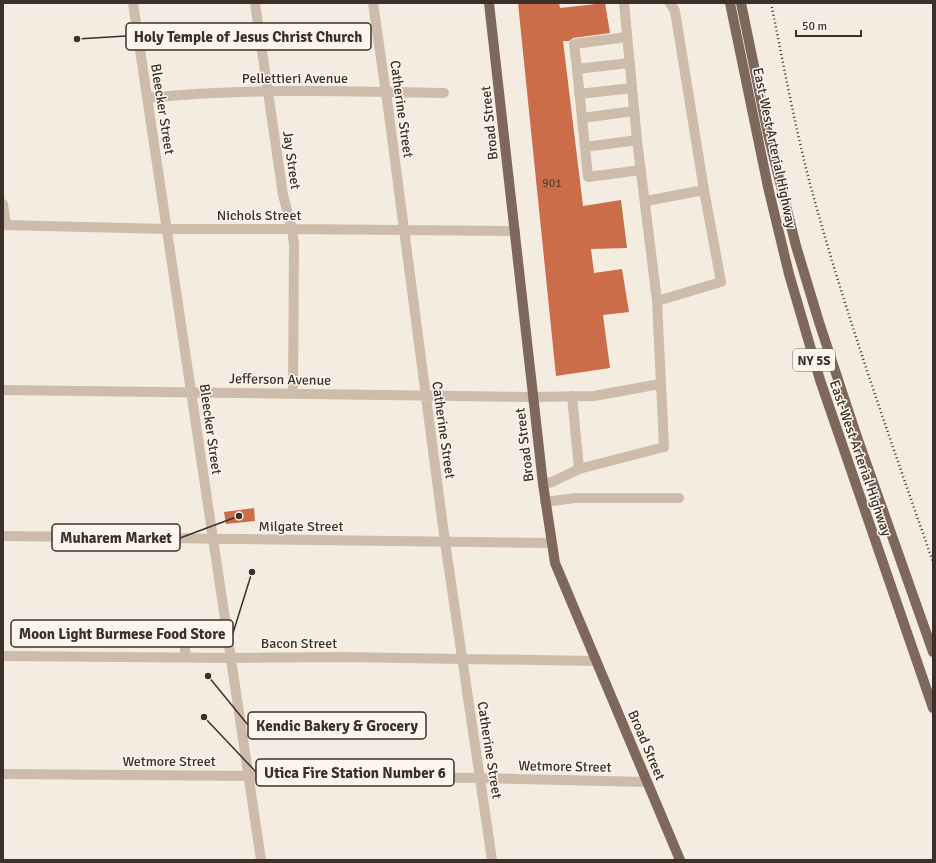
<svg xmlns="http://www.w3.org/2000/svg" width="936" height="863" font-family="Signika,sans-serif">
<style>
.building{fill:#ca6d48}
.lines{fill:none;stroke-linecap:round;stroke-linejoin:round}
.minor{stroke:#cdbcab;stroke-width:10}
.major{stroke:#7d685b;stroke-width:10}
.rail{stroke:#3b302a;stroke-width:2.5;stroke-dasharray:1 3;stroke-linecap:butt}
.labels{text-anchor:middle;stroke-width:3;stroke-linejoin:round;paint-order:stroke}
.number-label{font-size:12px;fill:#5f3f32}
.shield{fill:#fbf5ed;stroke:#756b64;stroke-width:1}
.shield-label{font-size:13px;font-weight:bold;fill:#3b302a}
.street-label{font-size:14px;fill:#3b302a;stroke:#fbf5ed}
.leader{fill:none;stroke:#3b302a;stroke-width:1.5}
.callout-dot{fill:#3b302a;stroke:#fbf5ed;stroke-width:1.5}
.callout{fill:#fbf5ed;stroke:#3b302a;stroke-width:1.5}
.callout-label{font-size:15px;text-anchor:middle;font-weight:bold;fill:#3b302a}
</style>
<rect width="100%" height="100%" fill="#f4ece0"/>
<!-- building -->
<path class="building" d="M518,3H559L560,8L605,3L610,33L573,38L569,41H563L583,206L621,200L627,248L591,249L594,273L622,269L629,312L603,315L610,368L556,376Z
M254,508L255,521L226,524L224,512Z"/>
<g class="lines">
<!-- minor -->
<path class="minor" d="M133,3L261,860
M255,3L283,195L292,229L294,244L293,394
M373,3L388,107L445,542L492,860
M629,63L577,69L588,177L641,170
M577,69L574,44L627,37
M579,94L632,88
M147,98C246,88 345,91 444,93
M582,118L634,111
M585,147L637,140
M646,201L704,190
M3,204L6,225
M3,225L167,229H292L515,231
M657,301L721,282L704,190L675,11L670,3
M3,390L533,397L594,396L660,384
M579,469L664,447L657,301L637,140L624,3
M543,484L552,482L579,469L572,396
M545,502L575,498H679
M3,536L551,543
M3,656L231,658L341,657L596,661
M186,657C186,653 184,648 185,644C189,632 217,634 227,634
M3,774L481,778L647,782"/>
<!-- major -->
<path class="major" d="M489,3L543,484L555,563L680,860
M730,3L768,187L789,274L820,380L933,708
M741,3L768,134L796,246L819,322L856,434L933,652"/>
<!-- rail -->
<path class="rail" d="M771,3C783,62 794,122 809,180C844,310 889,436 933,562"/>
</g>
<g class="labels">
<!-- number labels -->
<g class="number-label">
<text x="552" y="187">901</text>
</g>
<!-- shield labels -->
<rect class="shield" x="793" y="349" width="42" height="22" rx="3"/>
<g class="shield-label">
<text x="814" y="365">NY 5S</text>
</g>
<!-- street labels -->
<g class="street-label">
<text x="295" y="83">Pellettieri Avenue</text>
<text transform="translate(163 109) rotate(81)" y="5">Bleecker Street</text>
<text transform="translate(402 109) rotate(82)" y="5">Catherine Street</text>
<text transform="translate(489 123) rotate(-96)" y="5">Broad Street</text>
<text transform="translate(775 148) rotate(78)" y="5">East-West Arterial Highway</text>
<text transform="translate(292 160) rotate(82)" y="5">Jay Street</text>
<text x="259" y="220">Nichols Street</text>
<text transform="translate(280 379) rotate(1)" y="5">Jefferson Avenue</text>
<text transform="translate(211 429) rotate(82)" y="5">Bleecker Street</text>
<text transform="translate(444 430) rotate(82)" y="5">Catherine Street</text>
<text transform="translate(524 445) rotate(-97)" y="5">Broad Street</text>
<text transform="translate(861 458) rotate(71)" y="5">East-West Arterial Highway</text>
<text x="301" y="531">Milgate Street</text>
<text x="299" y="648">Bacon Street</text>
<text transform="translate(647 745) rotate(67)" y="5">Broad Street</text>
<text transform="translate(490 750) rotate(81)" y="5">Catherine Street</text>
<text x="169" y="766">Wetmore Street</text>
<text transform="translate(565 766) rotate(1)" y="5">Wetmore Street</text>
</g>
</g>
<!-- callouts -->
<path class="leader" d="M77 39L126 36M239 516L180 538M252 572L233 633M208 676L248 725M204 717L256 772"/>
<g class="callout-dot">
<circle cx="77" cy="39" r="4"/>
<circle cx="239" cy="516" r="4"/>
<circle cx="252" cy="572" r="4"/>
<circle cx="208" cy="676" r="4"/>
<circle cx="204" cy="717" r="4"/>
</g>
<g class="callout">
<rect x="126" y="23" width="245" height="27" rx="4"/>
<rect x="52" y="524" width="128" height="27" rx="4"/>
<rect x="11" y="620" width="222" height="27" rx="4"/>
<rect x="248" y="712" width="178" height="27" rx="4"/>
<rect x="256" y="759" width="198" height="27" rx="4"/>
</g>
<g class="callout-label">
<text x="248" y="42">Holy Temple of Jesus Christ Church</text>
<text x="116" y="543">Muharem Market</text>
<text x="122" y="639">Moon Light Burmese Food Store</text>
<text x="337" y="731">Kendic Bakery &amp; Grocery</text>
<text x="355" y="778">Utica Fire Station Number 6</text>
</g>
<!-- border -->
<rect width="936" height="863" fill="none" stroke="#3b302a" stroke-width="8"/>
<!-- scale -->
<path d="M796 30v6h65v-6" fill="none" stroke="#3b302a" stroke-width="2"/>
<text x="802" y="30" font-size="12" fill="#3b302a" stroke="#fbf5ed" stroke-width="3" paint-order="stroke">50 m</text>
</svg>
